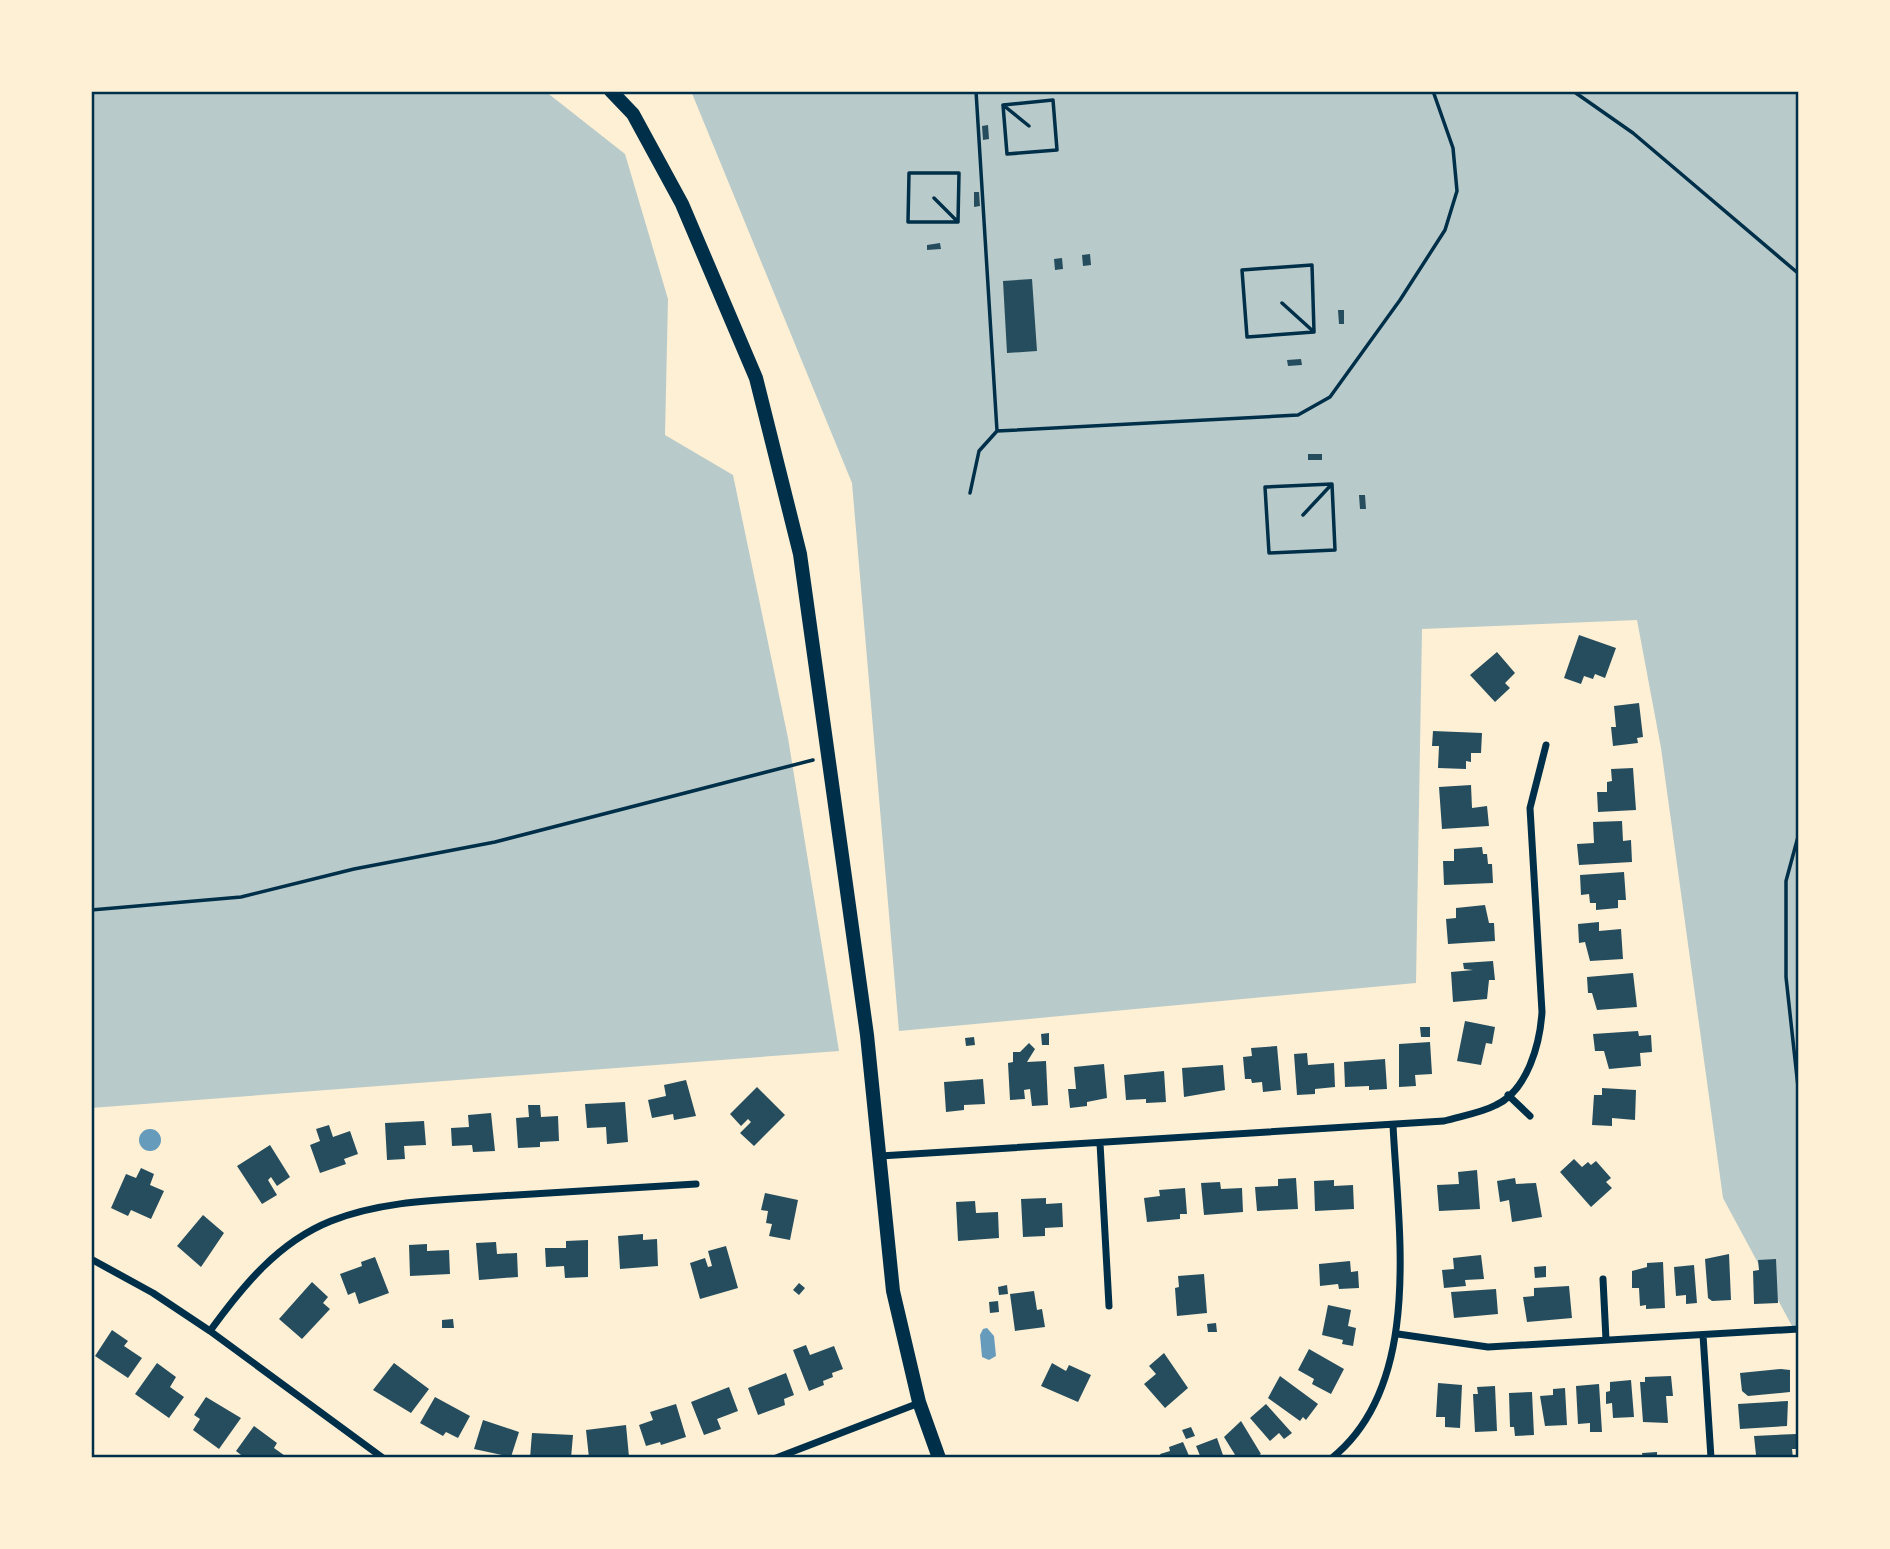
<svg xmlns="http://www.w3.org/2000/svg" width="1890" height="1549" font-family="'IBM Plex Sans',sans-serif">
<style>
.green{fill:#b9caca}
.water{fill:#669bbc}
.building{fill:#264d5e}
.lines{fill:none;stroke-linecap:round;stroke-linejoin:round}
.path{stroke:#003049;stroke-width:3.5}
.minor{stroke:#003049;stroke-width:7}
.secondary{stroke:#003049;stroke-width:14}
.neatline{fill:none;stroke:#003049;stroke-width:2.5}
</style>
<rect width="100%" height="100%" fill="#fdf0d5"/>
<!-- green -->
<path class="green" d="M91,91H545L625,154L668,299L665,435L733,475L788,738L839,1051L91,1108Z
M691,91H1799V1339L1723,1198L1661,748L1637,620L1422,629L1416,983L899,1031L852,483Z"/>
<!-- water -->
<path class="water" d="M139 1140a11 11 0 1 1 22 0a11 11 0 1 1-22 0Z
M987,1328L994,1336L996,1356L989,1360L982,1357L980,1335L983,1329Z"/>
<!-- building -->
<path class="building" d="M988,125L989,139L983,140L982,126Z
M974,192H979L980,206L974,207Z
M940,243L941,249L927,250V245Z
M1090,254L1091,265L1083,266L1082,255Z
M1062,258L1063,269L1055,270L1054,259Z
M1032,279L1037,351L1007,353L1003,281Z
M1338,310H1344V324H1339Z
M1301,359L1302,365L1288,366L1287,360Z
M1308,454H1322V460H1308Z
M1359,495H1365L1366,509H1360Z
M1579,635L1616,648L1605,678L1595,674L1593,679L1584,676L1581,684L1564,678Z
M1497,652L1515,673L1505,683L1510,688L1495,702L1470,675Z
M1639,703L1643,737L1637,738L1638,743L1613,746L1611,727H1616L1614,706Z
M1433,731L1482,733L1481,753H1471V762L1466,761V769L1438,768L1439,746H1432Z
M1633,768L1636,810L1598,812L1597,792H1607V782L1612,781L1611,769Z
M1471,785L1472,808L1487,806L1489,826L1442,829L1439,787Z
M1622,821L1623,841L1631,840L1632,862L1579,865L1577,844L1594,843L1593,822Z
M1482,847L1483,854H1487L1488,864H1492L1493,883L1444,885L1443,861H1454V849Z
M1624,872L1626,900H1618V908L1596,910V903H1590L1589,894L1581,895L1580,875Z
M1485,905L1489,923H1494L1495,941L1448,944L1446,919L1456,918V908Z
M1599,922V931L1621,929L1623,959L1590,961L1585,942L1579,943L1578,924Z
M1493,961L1495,980H1489L1487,999L1453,1002L1451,972L1473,970L1464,969L1463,963Z
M1633,973L1637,1007L1597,1010L1592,993H1588L1587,977Z
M1465,1021L1495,1027L1492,1044L1486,1043L1481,1065L1457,1061Z
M1420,1027H1430V1037H1421Z
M1638,1031L1639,1036L1651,1035L1652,1052L1640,1053L1641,1066L1609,1069L1604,1051H1595L1593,1034Z
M1049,1033V1045H1042L1041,1034Z
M974,1037L975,1045L966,1046L965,1038Z
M1430,1042L1432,1074L1415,1075L1416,1086L1399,1087V1044Z
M1029,1043L1035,1049L1027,1062L1046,1061L1048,1105L1032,1106L1030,1089L1024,1090L1025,1099L1010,1100L1008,1063L1013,1062V1052H1020Z
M1277,1046L1281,1090L1263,1092L1262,1082L1252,1083L1251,1079H1245L1243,1057L1252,1056L1251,1048Z
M1307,1053L1308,1065L1334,1063L1335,1087L1315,1089V1094L1297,1095L1294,1054Z
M1385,1059L1387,1089L1369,1090V1086L1345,1087L1344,1062Z
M1104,1064L1107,1098L1087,1102V1106L1070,1108L1068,1089H1076L1074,1067Z
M1223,1065L1225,1090L1184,1097L1182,1068Z
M1164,1071L1166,1102L1146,1103V1099L1126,1100L1124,1075Z
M983,1079L985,1104L964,1105V1110L946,1112L944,1082Z
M686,1080L696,1116L674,1120L673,1114L652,1118L648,1100L666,1096L664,1085Z
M757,1087L785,1115L754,1146L740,1133L751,1122L748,1119L741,1126L730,1114Z
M1602,1088L1636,1090L1635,1120L1612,1118V1126L1592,1125L1594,1095H1602Z
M625,1102L628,1142L607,1144L606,1127L587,1128L585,1104Z
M528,1105H540L541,1117L558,1116L559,1141L540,1142V1147L518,1148L516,1118L529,1117Z
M491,1113L495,1151L473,1152L472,1145L452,1146L451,1128L469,1127L468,1115Z
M424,1121L426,1145L404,1146L405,1159L387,1160L385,1123Z
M329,1125L333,1137L350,1131L358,1154L344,1159L346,1164L320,1173L310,1145L320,1141L316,1129Z
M270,1145L290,1177L277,1186L271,1177L268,1180L277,1195L262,1204L237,1166Z
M1574,1159L1582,1167L1588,1162L1591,1165L1596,1161L1611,1178L1606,1182L1612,1188L1591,1207L1560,1172Z
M141,1168L154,1174L150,1185L164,1191L151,1219L131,1210L128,1216L111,1208L126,1174L136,1178Z
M1477,1170L1480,1209L1439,1211L1437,1185L1459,1184L1458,1172Z
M1296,1178L1298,1209L1257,1211L1255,1187L1278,1186V1179Z
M1515,1178L1516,1184L1536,1183L1542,1217L1512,1222L1509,1200L1500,1202L1497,1181Z
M1334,1180V1186L1353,1185L1354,1209L1315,1211L1314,1181Z
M1220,1182L1221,1189L1242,1188L1243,1212L1204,1215L1201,1183Z
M1185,1188L1187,1214H1180V1219L1147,1222L1144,1198L1160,1196L1159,1190Z
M765,1193L798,1200L790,1240L769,1236L772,1224L766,1223L768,1211L761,1210Z
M1046,1198V1204L1062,1203L1063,1227L1045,1228V1236L1023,1237L1021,1199Z
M975,1201L976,1213L998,1212L999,1238L958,1241L956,1202Z
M203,1215L224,1233L201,1267L177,1246Z
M643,1234V1240L657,1239L658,1266L620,1269L618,1236Z
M588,1240V1277L565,1278L564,1266L546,1267L545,1248H566V1241Z
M496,1242L497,1254L517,1253L518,1277L479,1280L476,1243Z
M427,1244V1251L449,1250L450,1274L410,1276L409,1245Z
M726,1246L738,1288L700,1299L690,1263L705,1258L708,1267L712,1266L708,1251Z
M1729,1254L1731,1300L1712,1301L1708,1298L1705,1259Z
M1481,1255L1484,1279L1465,1280L1466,1286L1444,1288L1442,1270L1454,1269L1453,1258Z
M375,1257L389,1293L359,1304L355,1292L348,1295L340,1274L362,1266L361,1262Z
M1776,1259L1778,1303L1754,1304L1753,1271L1759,1270L1758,1260Z
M1350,1261L1351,1272L1358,1271L1359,1288L1339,1289L1338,1284L1320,1286L1319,1264Z
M1663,1262L1665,1308L1646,1309V1305L1640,1306L1639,1288H1632V1271L1647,1267V1263Z
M1694,1265L1697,1303L1686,1304V1295L1676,1296L1674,1267Z
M1546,1266V1277L1535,1278L1534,1267Z
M1204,1274L1207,1313L1177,1316L1175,1288L1179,1287L1178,1276Z
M312,1282L328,1297L323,1303L330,1309L302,1339L279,1319Z
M799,1283L805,1288L799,1295L793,1290Z
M1007,1285L1008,1294L999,1295L998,1287Z
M1569,1286L1572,1318L1527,1322L1523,1297L1534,1296V1288Z
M1496,1289L1498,1314L1454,1318L1451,1292Z
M1034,1291L1037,1310L1042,1309L1045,1327L1015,1331L1010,1294Z
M998,1301L999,1312L990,1313L989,1302Z
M1328,1305L1351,1310L1348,1326L1356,1328L1353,1346L1342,1344L1343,1340L1322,1335Z
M453,1319L454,1328H442V1320Z
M1216,1323L1217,1332H1208L1207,1324Z
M112,1330L128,1341L124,1346L142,1358L128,1378L95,1356Z
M806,1345L810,1355L834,1346L843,1369L832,1373L833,1377L823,1381L824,1385L809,1391L793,1350Z
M1309,1349L1344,1369L1331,1394L1312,1384L1314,1379L1298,1370Z
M1164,1353L1188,1388L1165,1408L1144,1384L1156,1374L1149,1366Z
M157,1363L176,1377L170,1387L184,1397L169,1418L135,1394Z
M394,1363L429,1389L411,1413L373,1390Z
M1052,1363L1066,1371L1069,1365L1091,1375L1078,1402L1041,1386Z
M1781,1369L1790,1370V1392L1748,1396L1742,1391L1740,1373Z
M786,1373L794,1395L784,1399L785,1405L758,1415L748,1388Z
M1280,1376L1318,1404L1306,1420L1303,1417L1300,1421L1268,1398Z
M1671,1376L1673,1396H1666L1668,1423L1643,1422L1640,1382H1645V1377Z
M1631,1380L1634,1417L1613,1418L1612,1403L1606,1404V1392L1610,1391V1382Z
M1438,1383L1462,1385L1460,1428L1445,1427V1417H1436Z
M1599,1384L1602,1432H1590V1423L1578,1424L1576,1386Z
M1495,1386L1497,1431L1475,1432L1473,1394H1478L1477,1387Z
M729,1387L738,1411L717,1419L721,1429L704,1435L691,1402Z
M1565,1388L1567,1425L1545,1426L1540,1396L1553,1395V1389Z
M1532,1392L1534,1435L1515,1436L1514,1427H1510L1509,1393Z
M206,1397L241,1418L219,1449L193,1430L200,1419L194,1415Z
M435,1397L470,1416L458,1438L446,1432L443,1436L420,1423Z
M1788,1401L1787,1426L1740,1429L1738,1404Z
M676,1404L686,1437L661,1445L660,1442L646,1446L639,1425L653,1420L650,1412Z
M1266,1404L1292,1433L1284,1439L1279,1433L1270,1441L1250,1418Z
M483,1420L519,1432L511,1457L474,1449Z
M1241,1421L1261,1454L1254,1458H1237L1224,1437Z
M626,1425L629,1457L589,1458L586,1430Z
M254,1426L277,1443L274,1448L288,1458H245L236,1451Z
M1191,1427L1195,1436L1186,1439L1182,1430Z
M532,1433L573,1435L571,1458H530Z
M1796,1434L1797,1449H1792L1793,1458H1762L1756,1455L1754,1436Z
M1217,1438L1224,1458H1201L1196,1446Z
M1183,1442L1190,1458H1162L1160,1454L1170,1451L1169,1447Z
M1657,1452V1455H1666V1458H1643L1642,1453Z"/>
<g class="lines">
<!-- path -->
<path class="path" d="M1573,91L1633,133L1799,274
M1053,100L1057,150L1007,154L1003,105Z
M1003,105L1029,126
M909,173H959L958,222H908Z
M934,198L958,222
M1312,265L1314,332L1247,337L1242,270Z
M1282,303L1314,332
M997,431L1298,415L1330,397L1400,300L1445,230L1457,191L1453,148L1433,91
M1332,484L1335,550L1269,553L1265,487Z
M970,493L979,451L997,431L976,91
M1303,515L1331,485
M1799,833L1786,881V977L1799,1096
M91,910L241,897L354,869L495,842L813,760"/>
<!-- minor -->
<path class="minor" d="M1508,1095L1530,1116
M1100,1143L1109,1306
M880,1156L1444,1121C1461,1116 1481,1113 1496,1105C1528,1090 1540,1043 1542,1012L1530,808L1546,745
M91,1259L153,1293L210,1331L383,1458
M1603,1279L1606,1340
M210,1331C242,1287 278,1242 331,1221C384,1200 443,1200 499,1196C565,1192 630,1188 696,1184
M1398,1334L1488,1347L1799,1329
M1703,1335L1711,1458
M776,1458L919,1403
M1332,1458C1424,1384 1398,1228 1393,1125"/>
<!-- secondary -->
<path class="secondary" d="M611,91L633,114L682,204L756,378L800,554L867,1035L893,1291L919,1402L939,1458"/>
</g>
<!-- border -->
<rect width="1890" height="1549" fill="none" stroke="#fdf0d5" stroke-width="186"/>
<rect x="93" y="93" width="1704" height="1363" class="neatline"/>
</svg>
